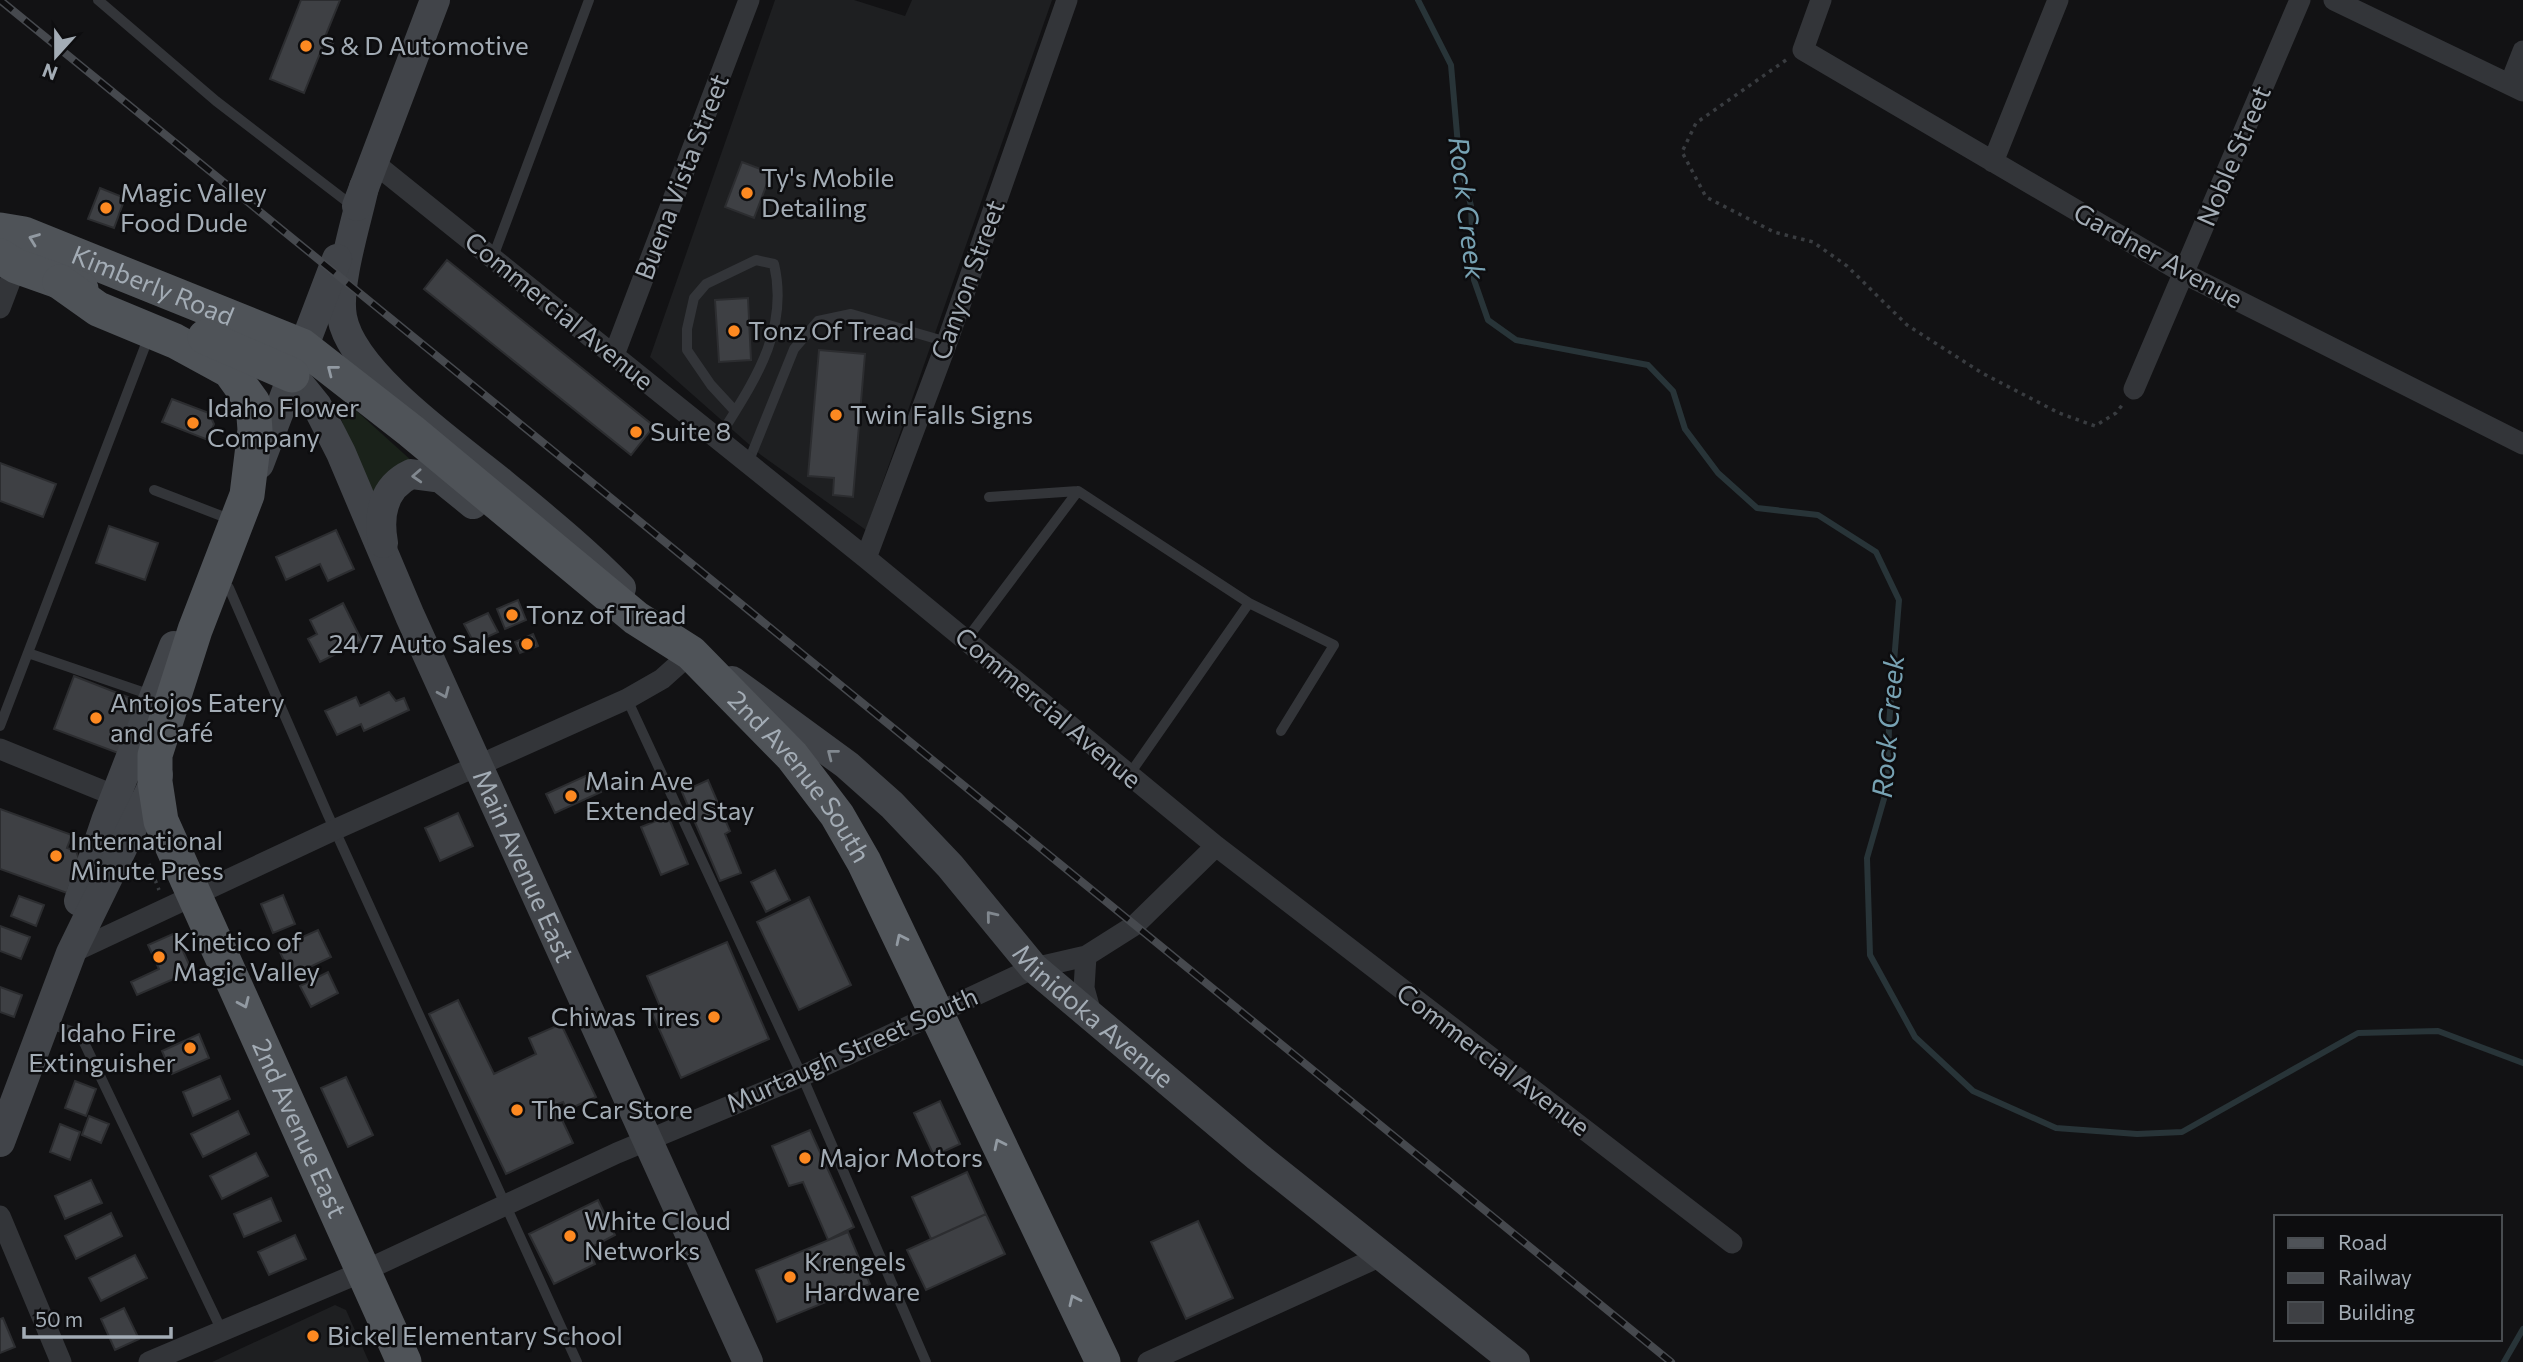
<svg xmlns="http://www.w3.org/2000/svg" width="2523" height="1362" font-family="Commissioner,sans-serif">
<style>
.built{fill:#1e1f21}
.green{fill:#1a221a}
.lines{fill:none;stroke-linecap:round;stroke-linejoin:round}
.stream{stroke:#283438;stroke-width:6}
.building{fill:#3e4044;stroke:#2c2d30;stroke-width:2}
.path{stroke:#393c40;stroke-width:3.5;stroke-dasharray:3.5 5;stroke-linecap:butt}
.lane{stroke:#333539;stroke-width:10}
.street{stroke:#333539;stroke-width:21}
.secondary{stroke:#414449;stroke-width:30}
.primary{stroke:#4f5358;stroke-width:35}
.rail-casing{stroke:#46494e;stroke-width:8}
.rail{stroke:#0d0d0f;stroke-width:5;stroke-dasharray:16;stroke-linecap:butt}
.oneway{stroke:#929aa2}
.oneway2{stroke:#81888f}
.poi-dot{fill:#fd8921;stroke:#0d0d0f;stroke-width:2.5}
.labels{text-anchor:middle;stroke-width:5;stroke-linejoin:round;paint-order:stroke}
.poi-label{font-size:26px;fill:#a3acb5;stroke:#0d0d0f;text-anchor:start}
.street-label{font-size:26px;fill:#a3acb5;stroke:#0d0d0f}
.water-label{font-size:28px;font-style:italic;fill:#77a2b3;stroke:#0d0d0f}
</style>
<rect width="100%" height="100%" fill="#121214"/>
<!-- built -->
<path class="built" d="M775,0H854L905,16L912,0H1052L866,530L761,455L650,357Z
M335,1305L346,1310L369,1362H212Z"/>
<!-- green -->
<path class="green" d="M351,406L413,462L370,494L365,492L340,415Z"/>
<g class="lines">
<!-- stream -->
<path class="stream" d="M1418,0L1451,65L1459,157L1471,206L1474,280L1488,320L1516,340L1648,365L1673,391L1685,429L1718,473L1757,508L1818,515L1876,552L1899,600L1889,724L1888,785L1867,858L1870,955L1915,1037L1973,1091L2056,1128L2137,1134L2182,1132L2358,1033L2438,1031L2523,1063
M2504,1362L2523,1329"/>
</g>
<!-- building -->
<path class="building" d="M301,0H340L325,37L334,41L330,49L323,46L304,93L270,79Z
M742,162L771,173L754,218L725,207Z
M100,188L125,198L114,228L88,219Z
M447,260L654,426L631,455L424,289Z
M748,298L751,360L719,362L715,300Z
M819,350L865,354L853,497L833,495L834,478L808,476Z
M172,399L209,413L214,424L208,440L162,422Z
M0,463L56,484L43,517L0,501Z
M109,526L158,543L145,580L96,563Z
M336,530L354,569L328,581L320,564L286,580L276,557Z
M518,600L526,620L505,629L497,609Z
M343,603L362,641L320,662L308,639L317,634L310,620Z
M488,613L498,632L474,643L464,624Z
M533,634L538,646L520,653L515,642Z
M74,676L138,701L118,753L54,729Z
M389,692L396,701L404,698L409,710L364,731L361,724L337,735L325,711L356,697L360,706Z
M592,773L601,792L555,813L546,794Z
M708,780L730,831L725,834L741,873L720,881L682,792Z
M0,809L72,835L67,848L76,851L79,859L67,893L0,869Z
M458,813L473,846L440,861L425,828Z
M668,816L688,864L661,875L641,827Z
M775,870L790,900L766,912L751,882Z
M283,895L295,924L273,933L261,904Z
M19,896L44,905L36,926L11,916Z
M809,897L851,985L799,1010L757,922Z
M0,926L30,937L21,959L0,951Z
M318,930L331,957L291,976L278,948Z
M175,933L192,971L137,995L131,982L159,969L148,945Z
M727,942L769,1039L681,1078L652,1013L662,1011L647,976Z
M328,972L338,993L311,1007L300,986Z
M0,987L22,995L14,1017L0,1012Z
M458,1000L494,1074L536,1054L529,1038L561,1024L596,1097L567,1110L563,1102L555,1105L573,1143L506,1174L429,1014Z
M199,1034L209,1058L172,1074L162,1051Z
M220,1076L230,1099L193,1116L183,1092Z
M346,1077L373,1135L348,1147L321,1088Z
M75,1081L96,1089L86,1116L65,1108Z
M940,1101L960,1144L934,1156L914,1113Z
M238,1111L249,1134L203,1157L191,1134Z
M89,1116L109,1124L101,1143L82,1135Z
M60,1124L80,1132L70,1160L50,1152Z
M810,1130L854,1227L828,1240L803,1182L789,1186L772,1146Z
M256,1153L268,1176L222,1199L210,1176Z
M967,1172L986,1214L931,1239L912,1197Z
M91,1180L102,1203L65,1219L55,1196Z
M271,1198L281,1221L244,1237L234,1214Z
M598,1200L615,1235L588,1249L595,1264L554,1284L529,1234Z
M111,1213L122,1236L76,1259L65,1236Z
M986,1214L1005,1254L926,1290L907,1250Z
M1198,1221L1233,1298L1186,1319L1151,1242Z
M848,1232L870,1284L777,1322L756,1270Z
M295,1235L306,1259L269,1275L258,1252Z
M135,1255L147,1278L101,1301L89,1278Z
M124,1308L139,1339L115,1350L101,1319Z
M3,1318L15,1347L0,1353V1319Z"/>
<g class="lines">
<!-- path -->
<path class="path" d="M1786,60L1696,123L1682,152L1706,197L1774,232L1813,242L1847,266L1907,325L1982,373L2059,413L2095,426L2116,413L2123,404
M149,864L159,890"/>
<!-- lane -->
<path class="lane" d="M98,0L216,101L354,207
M493,257L589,0
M718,439C752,384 790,332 774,264L756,260L706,284L694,298L687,329V350L711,385L735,411
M748,463L794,349L818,321L851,314L947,342
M154,490L232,520
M989,497L1078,491
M229,588L328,815L577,1362
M966,640L1078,491L1249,603
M28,653L151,695
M627,699L802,1076L926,1362
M0,726L149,336
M1129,775L1249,603L1334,645L1281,731
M47,1023L80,1034L222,1331"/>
<!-- street -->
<path class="street" d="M1821,0L1803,50L2185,274L2523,444
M2334,0L2523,91
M2510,84L2523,51
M373,162L866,558L1216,846L1732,1243
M1993,162L2058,0
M0,308L16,266
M614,355L749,0
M2134,389L2300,0
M866,558L947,342L1067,0
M0,749L128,801
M71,953L334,830L627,699L662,679L691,653
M1086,956L1084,988L1092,1017
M0,1216L61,1362
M149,1362L364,1271L617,1153L802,1076L1034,968L1086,956L1135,925L1216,846
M1148,1362L1381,1256"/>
<!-- secondary -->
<g class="secondary">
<path d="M364,187C357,220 336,285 342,317C352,374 458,447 502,483C543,517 584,550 621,588"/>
<path d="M357,206L435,0"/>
<path id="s1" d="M292,375L317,406L341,453L410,616L748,1362"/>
<path d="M259,464L337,259"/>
<path d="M383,543C378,515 383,487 411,474L441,478L473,504"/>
<path id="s2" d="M732,681L847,765L892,805L950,866L1034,968L1257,1156L1515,1362"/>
<path d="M79,901L106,821L174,646"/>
<path d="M0,1142L71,953L158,775"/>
</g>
<!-- primary -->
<g class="primary">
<path id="s3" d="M0,230L24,234L302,346L411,431L636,618L691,653L792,756L837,815L864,862L1103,1362"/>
<path d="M0,256L16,266L81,289"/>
<path id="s4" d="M60,282L98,309L175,341L230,371L253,403L255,430L247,495L195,630L155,755V782L161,821L404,1362"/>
<path d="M205,337L292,375"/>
</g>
<!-- rail casing -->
<g class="rail-casing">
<path id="rail" d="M0,0L1671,1362"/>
</g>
<!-- rail -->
<use href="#rail" class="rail"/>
</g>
<!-- one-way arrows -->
<defs><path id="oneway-chevron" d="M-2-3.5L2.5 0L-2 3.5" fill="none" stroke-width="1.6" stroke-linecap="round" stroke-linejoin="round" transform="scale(1.75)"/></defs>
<g class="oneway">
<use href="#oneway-chevron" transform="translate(34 239) rotate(-159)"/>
<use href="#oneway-chevron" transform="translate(332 370) rotate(-142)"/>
<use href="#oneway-chevron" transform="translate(901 939) rotate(-116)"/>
<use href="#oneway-chevron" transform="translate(244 1003) rotate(66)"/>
<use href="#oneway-chevron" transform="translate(999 1144) rotate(-116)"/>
<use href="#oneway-chevron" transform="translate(1074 1300) rotate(-115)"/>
</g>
<g class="oneway2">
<use href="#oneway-chevron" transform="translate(417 476) rotate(177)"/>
<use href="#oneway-chevron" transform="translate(444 693) rotate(66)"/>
<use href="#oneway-chevron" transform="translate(832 754) rotate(-142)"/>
<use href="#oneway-chevron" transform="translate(991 916) rotate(-129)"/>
</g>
<!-- markers -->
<g class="poi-dot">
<circle cx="306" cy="46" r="7"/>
<circle cx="747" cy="193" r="7"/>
<circle cx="106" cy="208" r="7"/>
<circle cx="734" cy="331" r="7"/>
<circle cx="836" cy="415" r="7"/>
<circle cx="193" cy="423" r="7"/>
<circle cx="636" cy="432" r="7"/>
<circle cx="512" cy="615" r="7"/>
<circle cx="527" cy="644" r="7"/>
<circle cx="96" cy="718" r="7"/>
<circle cx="571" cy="796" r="7"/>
<circle cx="56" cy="856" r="7"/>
<circle cx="159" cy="957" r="7"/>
<circle cx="714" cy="1017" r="7"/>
<circle cx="190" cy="1048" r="7"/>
<circle cx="517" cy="1110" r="7"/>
<circle cx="805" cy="1158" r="7"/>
<circle cx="570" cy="1236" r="7"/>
<circle cx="790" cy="1277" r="7"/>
<circle cx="313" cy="1336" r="7"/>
</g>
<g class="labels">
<!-- poi labels -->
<g class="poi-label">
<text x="320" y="55">S &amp; D Automotive</text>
<text x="761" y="187">Ty's Mobile<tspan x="761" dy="30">Detailing</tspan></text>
<text x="120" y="202">Magic Valley<tspan x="120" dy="30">Food Dude</tspan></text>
<text x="748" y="340">Tonz Of Tread</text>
<text x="207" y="417">Idaho Flower<tspan x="207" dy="30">Company</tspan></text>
<text x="850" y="424">Twin Falls Signs</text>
<text x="650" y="441">Suite 8</text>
<text x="526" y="624">Tonz of Tread</text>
<text x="513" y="653" text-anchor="end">24/7 Auto Sales</text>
<text x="110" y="712">Antojos Eatery<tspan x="110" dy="30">and Café</tspan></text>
<text x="585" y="790">Main Ave<tspan x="585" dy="30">Extended Stay</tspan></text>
<text x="70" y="850">International<tspan x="70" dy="30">Minute Press</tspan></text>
<text x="173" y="951">Kinetico of<tspan x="173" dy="30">Magic Valley</tspan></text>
<text x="700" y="1026" text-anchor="end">Chiwas Tires</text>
<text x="176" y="1042" text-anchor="end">Idaho Fire<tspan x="176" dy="30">Extinguisher</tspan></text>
<text x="531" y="1119">The Car Store</text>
<text x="819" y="1167">Major Motors</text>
<text x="584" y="1230">White Cloud<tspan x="584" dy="30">Networks</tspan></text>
<text x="804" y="1271">Krengels<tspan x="804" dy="30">Hardware</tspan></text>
<text x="327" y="1345">Bickel Elementary School</text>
</g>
<!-- street labels -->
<g class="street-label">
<text transform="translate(2234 156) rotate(-67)" y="9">Noble Street</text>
<text transform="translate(682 177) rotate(-69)" y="9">Buena Vista Street</text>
<text transform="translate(2158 256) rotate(29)" y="9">Gardner Avenue</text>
<text transform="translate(968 280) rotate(-70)" y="9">Canyon Street</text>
<text dy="9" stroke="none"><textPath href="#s3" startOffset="163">Kimberly Road</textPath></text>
<text transform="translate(559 311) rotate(39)" y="9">Commercial Avenue</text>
<text transform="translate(1048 708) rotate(40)" y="9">Commercial Avenue</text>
<text dy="9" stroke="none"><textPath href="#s3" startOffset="985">2nd Avenue South</textPath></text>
<text dy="9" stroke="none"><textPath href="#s1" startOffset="544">Main Avenue East</textPath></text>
<text dy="9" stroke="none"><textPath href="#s2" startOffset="495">Minidoka Avenue</textPath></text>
<text transform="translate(852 1050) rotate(-24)" y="9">Murtaugh Street South</text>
<text transform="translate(1493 1060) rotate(37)" y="9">Commercial Avenue</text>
<text dy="9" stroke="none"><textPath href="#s4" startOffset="1004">2nd Avenue East</textPath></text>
</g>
<!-- water labels -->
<g class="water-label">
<text transform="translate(1467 208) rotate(83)" y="10">Rock Creek</text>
<text transform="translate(1888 726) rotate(-85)" y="10">Rock Creek</text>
</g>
</g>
<!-- legend -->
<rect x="2274" y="1215" width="228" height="126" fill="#0d0d0f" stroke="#494d51" stroke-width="2"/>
<rect x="2288" y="1238" width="35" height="10" fill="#4f5358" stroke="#494d51" stroke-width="2"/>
<text x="2338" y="1250" font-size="21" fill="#a3acb5">Road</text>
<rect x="2288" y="1273" width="35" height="10" fill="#46494e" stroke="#494d51" stroke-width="2"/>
<text x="2338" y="1285" font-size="21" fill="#a3acb5">Railway</text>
<rect x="2288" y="1302" width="35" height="21" fill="#3e4044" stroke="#494d51" stroke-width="2"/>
<text x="2338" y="1320" font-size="21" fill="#a3acb5">Building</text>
<!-- north arrow -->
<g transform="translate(56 56) rotate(201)" stroke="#0d0d0f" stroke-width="5" paint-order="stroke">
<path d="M0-5L12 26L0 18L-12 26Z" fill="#a3acb5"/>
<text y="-10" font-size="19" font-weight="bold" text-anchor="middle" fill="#a3acb5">N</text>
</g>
<!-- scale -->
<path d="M24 1327v10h147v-10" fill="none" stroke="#a3acb5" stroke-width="3.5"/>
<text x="35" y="1327" font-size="21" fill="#a3acb5" stroke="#0d0d0f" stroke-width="5" paint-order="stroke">50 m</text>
</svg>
